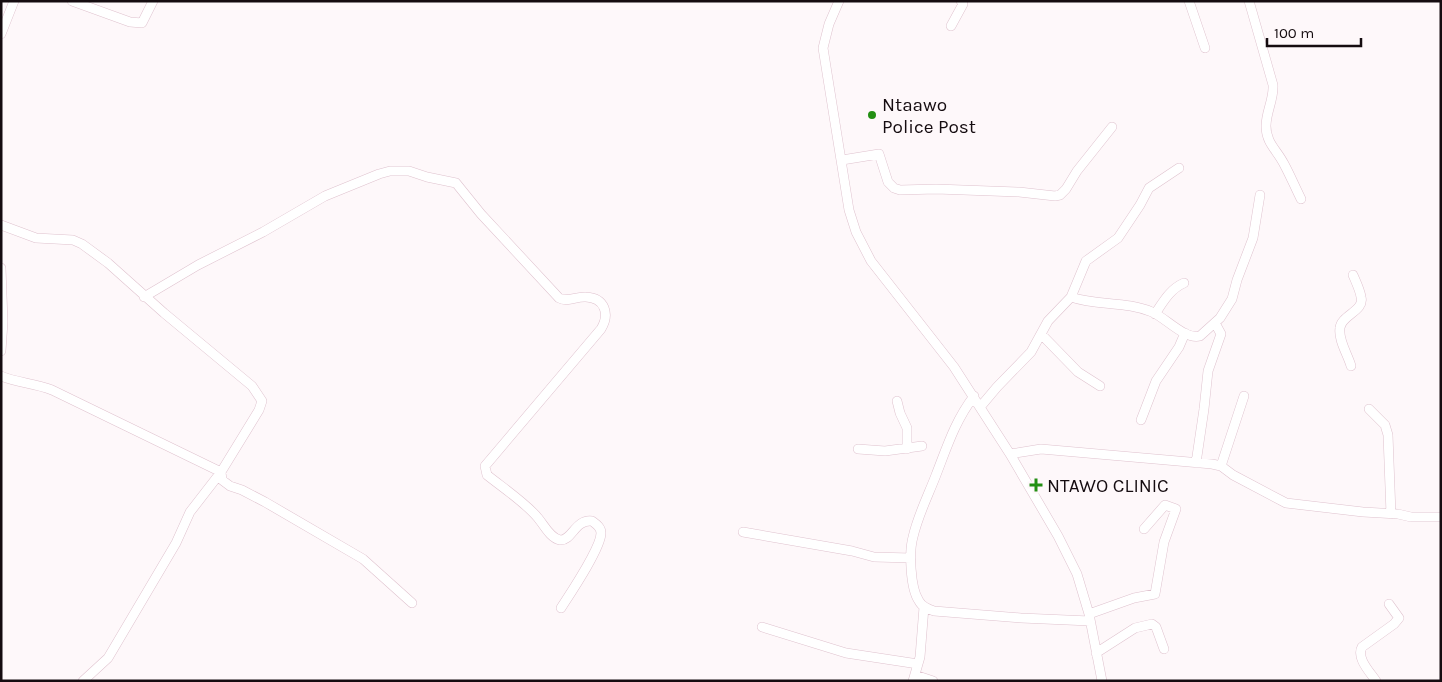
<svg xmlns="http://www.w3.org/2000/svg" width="1442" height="682" font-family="Karla,sans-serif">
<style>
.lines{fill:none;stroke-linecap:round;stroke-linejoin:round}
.minor-casing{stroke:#dfc2ce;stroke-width:10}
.minor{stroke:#fff;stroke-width:9}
.poi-dot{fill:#238f13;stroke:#fef8fa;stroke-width:2}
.labels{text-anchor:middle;stroke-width:5;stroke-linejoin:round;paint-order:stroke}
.poi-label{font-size:19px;fill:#150c10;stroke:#fef8fa;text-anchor:start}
</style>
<rect width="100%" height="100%" fill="#fef8fa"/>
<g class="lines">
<!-- minor casing -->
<g class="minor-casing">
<path id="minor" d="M72,1L130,22L142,23L153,1
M839,1L829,24L823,48L849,210L856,232L871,261L954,367L1010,454L1058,536L1077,574L1089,614L1102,681
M1189,1L1205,48
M1249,1L1273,85C1274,99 1266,112 1266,126C1266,143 1277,150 1284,164C1290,175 1295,187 1301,199
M951,26L963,4L961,1
M1,34L14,1
M842,160L879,154L888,182L894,188L900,190L936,189L1019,192L1055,196L1060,195L1066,189L1077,171L1112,127
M1,225L36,238L73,240L82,244L108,263L164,313L252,386L262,401L259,410L221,472L190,512L176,543L108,658L83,681
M1,268L3,322L1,351
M144,297L198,265L263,232L325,196L379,174L390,171H409L427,177L456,183L481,214L559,298C568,303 576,296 586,297C605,298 610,314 601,329L485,466L487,475C502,487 527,504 538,518C544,525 550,538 560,540C572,541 575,519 592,521C596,524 601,527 601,533C601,548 570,594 561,608
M1071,297C1097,306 1126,301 1152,312C1166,318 1185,340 1200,336L1220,318L1232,299L1237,280L1253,238L1260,195
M1155,314C1163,302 1170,289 1184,283
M1041,334L1078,372L1100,386
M1351,366C1348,355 1338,340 1340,328C1341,315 1365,311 1361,297C1360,290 1356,282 1353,275
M1,376C18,383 34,383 52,390L221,472L222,480L230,486L242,490L265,502L363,559L412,603
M974,396C955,421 947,447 936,475C928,496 918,515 913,537C909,551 910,588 919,601C922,607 928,609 934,611L1021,618L1090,621
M897,401L900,413L907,428V449
M981,406L997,387L1031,352L1048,321L1071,297L1086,261L1118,238L1140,205L1149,188L1179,168
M1369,409L1385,425L1388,435L1391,514
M1141,420L1156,381L1179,347L1185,333
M858,449L885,451L922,446
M1010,454L1041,449L1212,464L1221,466L1233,475L1286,503L1363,512L1398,514L1411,517H1441
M1196,463L1204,409L1208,371L1221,334L1215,323
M1221,466L1244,396
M743,532L852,551L874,557L911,558
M1089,614L1134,598L1155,594L1164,542L1176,509L1165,505L1144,529
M762,627L846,653L918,664
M1096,653L1135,628L1152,624L1156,627L1164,649
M915,675L933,681
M913,681L920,657L924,607
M1376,681C1370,672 1356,658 1362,647L1394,624L1399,618L1389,604"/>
</g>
<!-- minor -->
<use href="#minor" class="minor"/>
</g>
<!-- markers -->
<g class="poi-dot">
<circle cx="872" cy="115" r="5"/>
<path d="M1033.5 477.5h5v5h5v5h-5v5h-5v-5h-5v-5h5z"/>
</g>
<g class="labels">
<!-- poi labels -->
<g class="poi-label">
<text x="882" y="111">Ntaawo<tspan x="882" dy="22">Police Post</tspan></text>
<text x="1047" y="492">NTAWO CLINIC</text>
</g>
</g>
<!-- border -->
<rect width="1442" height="682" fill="none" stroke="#150c10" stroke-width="5"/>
<!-- scale -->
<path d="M1267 38v8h94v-8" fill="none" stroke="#150c10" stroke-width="2.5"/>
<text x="1274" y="38" font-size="15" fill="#150c10" stroke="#fef8fa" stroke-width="4" paint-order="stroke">100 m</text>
</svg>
